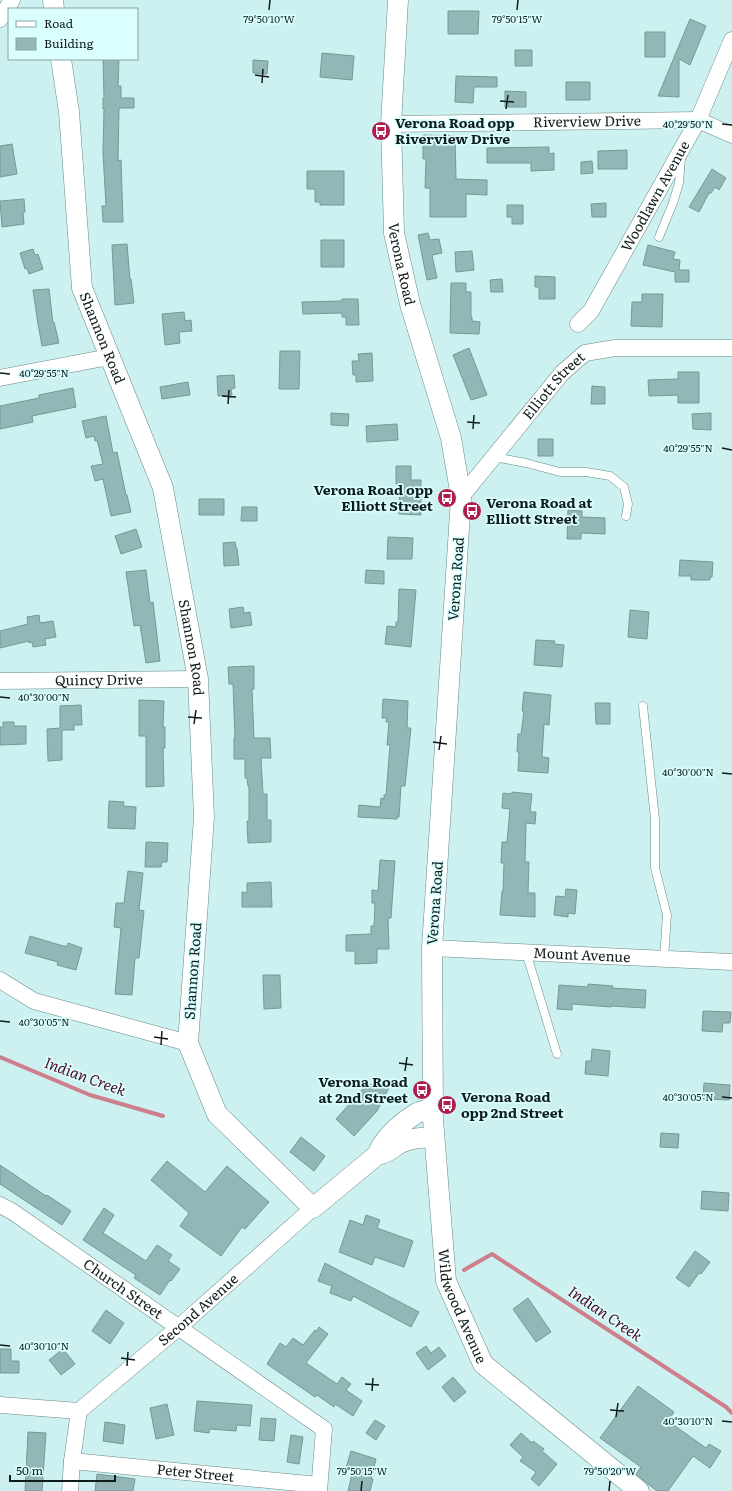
<svg xmlns="http://www.w3.org/2000/svg" width="732" height="1491" font-family="Literata,serif">
<style>
.lines{fill:none;stroke-linecap:round;stroke-linejoin:round}
.stream{stroke:#ce7f8d;stroke-width:4}
.building{fill:#93b6b6;stroke:#769998}
.service-casing{stroke:#678988;stroke-width:9}
.minor-casing{stroke:#678988;stroke-width:17}
.tertiary-casing{stroke:#678988;stroke-width:21}
.service{stroke:#fff;stroke-width:8}
.minor{stroke:#fff;stroke-width:16}
.tertiary{stroke:#fff;stroke-width:20}
.ticks{fill:none;stroke:#0f1c1c;stroke-width:1.5}
.labels{text-anchor:middle;stroke-width:3.5;stroke-linejoin:round;paint-order:stroke}
.street-label{font-size:14px;fill:#0f1c1c;stroke:#dafffe}
.poi-label{font-size:14px;font-weight:bold;fill:#0f1c1c;stroke:#dafffe;text-anchor:start}
.water-label{font-size:15px;font-style:italic;fill:#520921;stroke:#dafffe}
.ticks-label{font-size:10px;text-anchor:middle;fill:#0f1c1c;stroke:#dafffe;stroke-width:3.5;stroke-linejoin:round;paint-order:stroke}
</style>
<rect width="100%" height="100%" fill="#cdf1f0"/>
<g class="lines">
<!-- stream -->
<path class="stream" d="M0,1057L90,1095L163,1116
M464,1270L492,1254L726,1407L732,1413"/>
</g>
<!-- building -->
<path class="building" d="M448,11H479L478,34H448Z
M690,19L706,26L690,65L679,59V97L658,96Z
M645,32H665V57H645Z
M515,50H532V66H515Z
M322,53L354,56L352,80L320,77Z
M103,59H119L118,86H121V98H134V108H119L118,161L121,160L123,222H103L102,206H106L103,153L104,108L103,109V98H104Z
M253,60L268,61L267,74L253,73Z
M456,76L497,77V87H474L473,103L455,102Z
M566,82H590V100H566Z
M505,91L526,92V107H505Z
M423,135L455,136L456,179L487,180V195L466,194V217H430V188H425L426,159H423Z
M12,144L17,174L0,177V146Z
M549,147V154L554,153V170L531,171V163H487V148Z
M627,150V169H598V151Z
M592,161L593,173L581,174V162Z
M712,169L726,178L719,190L715,187L711,193H709L699,212L689,207Z
M307,171H344V205H320V202H315V189H307Z
M24,199L25,212H23L24,224L2,227L0,201Z
M606,203V217H592L591,204Z
M507,205H523V224H512V217H507Z
M428,233L430,240L439,239L442,253L432,255L437,278L427,280L418,235Z
M321,240H344V267H321Z
M127,244L130,279H131L134,303L115,305L112,245Z
M648,245L675,252L673,259L680,260L679,270H689V282H675V272L643,265Z
M33,249L35,255L38,254L43,269L29,274L27,268L25,269L20,253Z
M472,251L474,270L456,272L455,252Z
M535,276L555,277V299H539V287H535Z
M502,279L503,292H491L490,280Z
M451,283H466V292H471V317H472V321L480,322L479,334L450,333Z
M49,289L53,323L54,322L59,343L42,346L38,324L33,290Z
M642,294H663L662,327L631,326L632,302H642Z
M342,299H358L359,325H346V317H342V313L303,314L302,302L342,301Z
M184,312L185,321L191,320L192,331L179,332L180,343L165,345L162,314Z
M469,348L487,395L471,400L453,355Z
M280,351H300L299,389H279Z
M372,353L373,381L356,382V375H353L352,361H359L358,354Z
M678,372H699V403H678V395L649,396L648,380L678,379Z
M234,375L235,388L231,389L232,395L218,396L217,376Z
M188,382L190,395L162,399L160,387Z
M592,386L605,387V404H591Z
M73,388L76,407L32,416L33,422L0,429V406L39,398V395Z
M331,413L349,414L348,426L331,425Z
M711,413V430L693,429L692,414Z
M106,416L113,453L117,452L126,495H127L131,512L111,516L103,479L95,481L91,466L103,464L97,440L95,441L94,436L86,438L82,421Z
M397,424L398,440L367,442L366,426Z
M538,439H553V456H538Z
M396,466H411V480H421V515L399,514L400,484H396Z
M199,499H224V515H199Z
M242,507H257V521H241Z
M568,510L582,511V517L605,518V534L581,533V539H567Z
M136,529L142,547L121,554L115,536Z
M388,537L413,538L412,559H387Z
M235,542L236,548H237L239,565L224,566L223,543Z
M680,560L713,562L712,577H710V580H691V576H679Z
M146,570L150,603L153,602L160,661L146,663L140,625L134,626L126,572Z
M366,570L384,571V584L365,583Z
M399,589L416,590L411,647L385,644L387,626L396,627V622H398Z
M243,607L244,613L250,612L252,625L231,628L229,609Z
M630,610L649,612L647,639L628,637Z
M39,615L40,623L53,621L56,637L45,639L46,645L33,647L32,642L29,643V641L0,648V631L28,624L27,617Z
M536,640L555,641L554,644L564,645L562,667L534,665Z
M254,666V689H252L254,738H270L271,758H261L263,794H267V820H271V842L248,843L247,821H249V786H248L247,778H245V759H234V738H235L233,684H229L228,667Z
M524,692L551,695L549,725L544,724L542,757L549,758L548,773L518,771L519,752H517L518,734H521L524,711H522Z
M383,699L408,701L407,728H411L409,747L405,786H401L399,817H397V819L358,817L359,805L380,807L381,798L384,799V795H386L390,745H387L389,722H386L387,718H382Z
M139,700L164,701L163,727H165V748H163L164,786L146,787V736H139Z
M595,703H610V724H596Z
M81,705L82,725H74V730H62V760L48,761L47,729L60,728V706Z
M3,722H14V726H26V744L0,745V727H3Z
M512,792L532,794L530,812H536L535,824L526,823L525,862H529L528,893H535V917L500,915L502,891H503L504,863H501L502,842H507L510,809L502,808L503,793L512,794Z
M109,801L124,802L123,806L136,807L135,829L108,828Z
M146,842L168,843L167,862H162L161,867H145Z
M380,860L395,861L391,918H388L389,949H377V963L355,964V951H346V935L371,934V926H374L375,903H372V890L378,891Z
M128,871L143,873L139,910L144,911L139,958H135L132,995L115,994L121,928L114,927L116,903H124Z
M271,882L272,907H242V892L247,893V883Z
M566,889L577,890L575,914L568,913V917L554,915L556,896L565,897Z
M30,936L63,946H68V943L82,948L76,970L57,965L58,962L25,953Z
M263,975H280L281,1008L264,1009Z
M588,984L613,986L612,988L646,990L645,1008L611,1006V1007L572,1004V1010L557,1009L559,985L588,987Z
M703,1011L731,1012L730,1023H723L722,1032L702,1031Z
M592,1049L610,1051L608,1076L585,1074L586,1061H591Z
M376,1077L391,1084L377,1111L354,1136L336,1119L362,1090L366,1082L372,1085Z
M704,1083L730,1085L729,1100L703,1099Z
M661,1133L679,1134L678,1148L660,1147Z
M301,1137L325,1156L314,1171L290,1152Z
M167,1161L205,1192L227,1166L269,1202L245,1229L242,1227L221,1256L180,1226L189,1213L151,1180Z
M0,1165L46,1196L47,1195L71,1211L62,1225L0,1184Z
M702,1191L729,1193L728,1211L701,1209Z
M104,1208L114,1215L103,1233L146,1261L157,1245L172,1255L168,1261L180,1269L171,1281L170,1280L160,1295L134,1278L136,1275L83,1240Z
M366,1215L380,1220L377,1228L413,1241L404,1267L375,1257L372,1265L339,1252L350,1220L363,1225Z
M695,1251L710,1262L701,1274L699,1273L689,1287L676,1278Z
M325,1263L419,1312L411,1327L353,1296L351,1301L330,1293L332,1286L318,1281Z
M528,1298L551,1332L536,1342L513,1309Z
M106,1310L124,1323L110,1344L92,1331Z
M319,1327L328,1334L306,1363L337,1384L342,1377L351,1384L346,1390L362,1401L353,1416L335,1404L334,1407L317,1395L315,1397L267,1364L280,1343L286,1347L293,1338L303,1345L315,1330L317,1331Z
M426,1346L431,1353L439,1347L446,1356L428,1370L416,1353Z
M0,1349H11V1361H19V1373H0Z
M63,1349L75,1364L61,1375L49,1360Z
M453,1377L466,1392L454,1402L442,1387Z
M638,1386L674,1412L668,1421L706,1448L709,1444L721,1451L710,1468L693,1456L668,1491H657L648,1484L636,1474L641,1467L600,1438Z
M197,1401L252,1405L250,1426L237,1425L236,1431L210,1429L209,1433L194,1431Z
M167,1404L174,1435L156,1439L150,1408Z
M261,1418L276,1419L274,1441L259,1440Z
M375,1420L385,1426L376,1440L366,1433Z
M105,1422L125,1425L123,1444L103,1441Z
M28,1432L46,1433L42,1491H25Z
M521,1433L532,1443L533,1441L544,1449L542,1451L557,1464L539,1486L531,1479L536,1472L520,1461L523,1457L510,1445Z
M291,1435L303,1437L299,1464L287,1462Z
M351,1451L376,1459L371,1479H373L370,1491H348L353,1470L346,1468Z
M97,1474L135,1479L133,1491H95Z"/>
<g class="lines">
<!-- service casing -->
<g class="service-casing">
<path id="service" d="M659,237L673,203L679,183L681,158
M494,457L526,463L560,472H586L610,476L624,487L628,504L626,516
M643,706L655,819V868L667,915L664,959
M526,952L557,1054"/>
</g>
<!-- minor casing -->
<g class="minor-casing">
<g id="minor">
<path d="M0,19L12,0"/>
<path id="s1" d="M391,124L698,120L732,135"/>
<path id="s2" d="M578,324L591,311L698,120L732,40"/>
<path d="M0,378L109,357"/>
<path id="s3" d="M461,497L562,373L585,353L615,348H732"/>
<path id="s4" d="M0,681L198,679"/>
<path id="s5" d="M432,948L732,962"/>
<path d="M0,980L34,1001L188,1043"/>
<path id="s6" d="M0,1205L13,1212L324,1429L319,1491"/>
<path d="M0,1405L79,1411"/>
<path id="s7" d="M72,1461L319,1485"/>
<path id="s8" d="M70,1491L72,1461L79,1411L178,1328L313,1208"/>
</g>
</g>
<!-- tertiary casing -->
<g class="tertiary-casing">
<g id="tertiary">
<path d="M53,0L54,9"/>
<path id="s9" d="M398,0L391,124L394,233L410,304L451,438L461,497L432,948L433,1119L446,1281L483,1364L639,1491"/>
<path id="s10" d="M61,59L69,112L82,288L163,488L198,679L204,817L188,1043L217,1114L313,1208L377,1155C384,1138 401,1123 417,1113C421,1111 428,1110 433,1108"/>
<path d="M381,1154C390,1152 395,1145 403,1142C413,1137 423,1138 434,1137"/>
</g>
</g>
<!-- service -->
<use href="#service" class="service"/>
<!-- minor -->
<use href="#minor" class="minor"/>
<!-- tertiary -->
<use href="#tertiary" class="tertiary"/>
</g>
<!-- ticks -->
<path class="ticks" d="M269,10L270,0M517,10L518,0M255,75L269,77M262,83L263,69M500,101L514,102M506,109L508,95M722,124L732,125M0,373L10,374M222,396L236,397M228,404L229,390M467,422L480,423M473,429L474,415M722,448L732,450M0,697L10,698M188,717L202,718M194,724L196,710M433,742L447,744M439,750L441,736M722,773L732,774M0,1021L10,1022M154,1037L168,1039M161,1045L162,1031M399,1063L413,1065M405,1071L407,1057M722,1097L732,1098M0,1345L10,1346M121,1358L135,1360M127,1366L128,1352M365,1384L379,1385M372,1391L373,1378M610,1410L624,1411M616,1417L618,1403M722,1421L732,1422M361,1491L362,1481M609,1491L610,1481"/>
<!-- icons -->
<defs>
<g id="bus-disc" transform="scale(1)"><circle r="9.5" fill="#ae1d4d" stroke="#dafffe"/><path d="M-5-6H5V4H4V6H2V4H-2V6H-4V4H-5ZM-3.5-4V0h7V-4ZM-3.5 1.2v1.5H-2V1.2ZM2 1.2v1.5H3.5V1.2Z" fill="#fff"/></g>
</defs>
<g fill-rule="evenodd">
<use href="#bus-disc" x="381" y="131"/>
<use href="#bus-disc" x="447" y="498"/>
<use href="#bus-disc" x="472" y="511"/>
<use href="#bus-disc" x="422" y="1090"/>
<use href="#bus-disc" x="447" y="1105"/>
</g>
<g class="labels">
<!-- street labels -->
<g class="street-label">
<text dy="5" stroke="none"><textPath href="#s1" startOffset="196">Riverview Drive</textPath></text>
<text dy="5" stroke="none"><textPath href="#s2" startOffset="150">Woodlawn Avenue</textPath></text>
<text dy="5" stroke="none"><textPath href="#s9" startOffset="265">Verona Road</textPath></text>
<text dy="5" stroke="none"><textPath href="#s10" startOffset="284">Shannon Road</textPath></text>
<text dy="5" stroke="none"><textPath href="#s3" startOffset="145">Elliott Street</textPath></text>
<text transform="translate(456 579) rotate(-86)" y="5">Verona Road</text>
<text dy="5" stroke="none"><textPath href="#s10" startOffset="608">Shannon Road</textPath></text>
<text dy="5" stroke="none"><textPath href="#s4" startOffset="99">Quincy Drive</textPath></text>
<text transform="translate(435 903) rotate(-86)" y="5">Verona Road</text>
<text dy="5" stroke="none"><textPath href="#s5" startOffset="150">Mount Avenue</textPath></text>
<text transform="translate(193 971) rotate(-86)" y="5">Shannon Road</text>
<text dy="5" stroke="none"><textPath href="#s6" startOffset="149">Church Street</textPath></text>
<text dy="5" stroke="none"><textPath href="#s9" startOffset="1320">Wildwood Avenue</textPath></text>
<text dy="5" stroke="none"><textPath href="#s8" startOffset="237">Second Avenue</textPath></text>
<text dy="5" stroke="none"><textPath href="#s7" startOffset="124">Peter Street</textPath></text>
</g>
<!-- poi labels -->
<g class="poi-label">
<text x="395" y="128">Verona Road opp<tspan x="395" dy="16">Riverview Drive</tspan></text>
<text x="433" y="495" text-anchor="end">Verona Road opp<tspan x="433" dy="16">Elliott Street</tspan></text>
<text x="486" y="508">Verona Road at<tspan x="486" dy="16">Elliott Street</tspan></text>
<text x="408" y="1087" text-anchor="end">Verona Road<tspan x="408" dy="16">at 2nd Street</tspan></text>
<text x="461" y="1102">Verona Road<tspan x="461" dy="16">opp 2nd Street</tspan></text>
</g>
<!-- water labels -->
<g class="water-label">
<text transform="translate(85 1077) rotate(20)" y="5">Indian Creek</text>
<text transform="translate(605 1314) rotate(34)" y="5">Indian Creek</text>
</g>
</g>
<g class="ticks-label">
<text x="269" y="23">79°50'10"W</text>
<text x="517" y="23">79°50'15"W</text>
<text x="688" y="128">40°29'50"N</text>
<text x="44" y="377">40°29'55"N</text>
<text x="688" y="452">40°29'55"N</text>
<text x="44" y="701">40°30'00"N</text>
<text x="688" y="776">40°30'00"N</text>
<text x="44" y="1026">40°30'05"N</text>
<text x="688" y="1101">40°30'05"N</text>
<text x="44" y="1350">40°30'10"N</text>
<text x="688" y="1425">40°30'10"N</text>
<text x="362" y="1475">79°50'15"W</text>
<text x="610" y="1475">79°50'20"W</text>
</g>
<!-- legend -->
<rect x="8" y="8" width="130" height="52" fill="#dafffe" stroke="#89a4a4"/>
<rect x="16" y="21" width="20" height="6" fill="#ffffff" stroke="#89a4a4"/>
<text x="44" y="28" font-size="12" fill="#0f1c1c">Road</text>
<rect x="16" y="38" width="20" height="12" fill="#93b6b6" stroke="#89a4a4"/>
<text x="44" y="48" font-size="12" fill="#0f1c1c">Building</text>
<!-- scale -->
<path d="M10 1475v6h105v-6" fill="none" stroke="#0f1c1c" stroke-width="2"/>
<text x="16" y="1475" font-size="12" fill="#0f1c1c" stroke="#dafffe" stroke-width="3" paint-order="stroke">50 m</text>
</svg>
